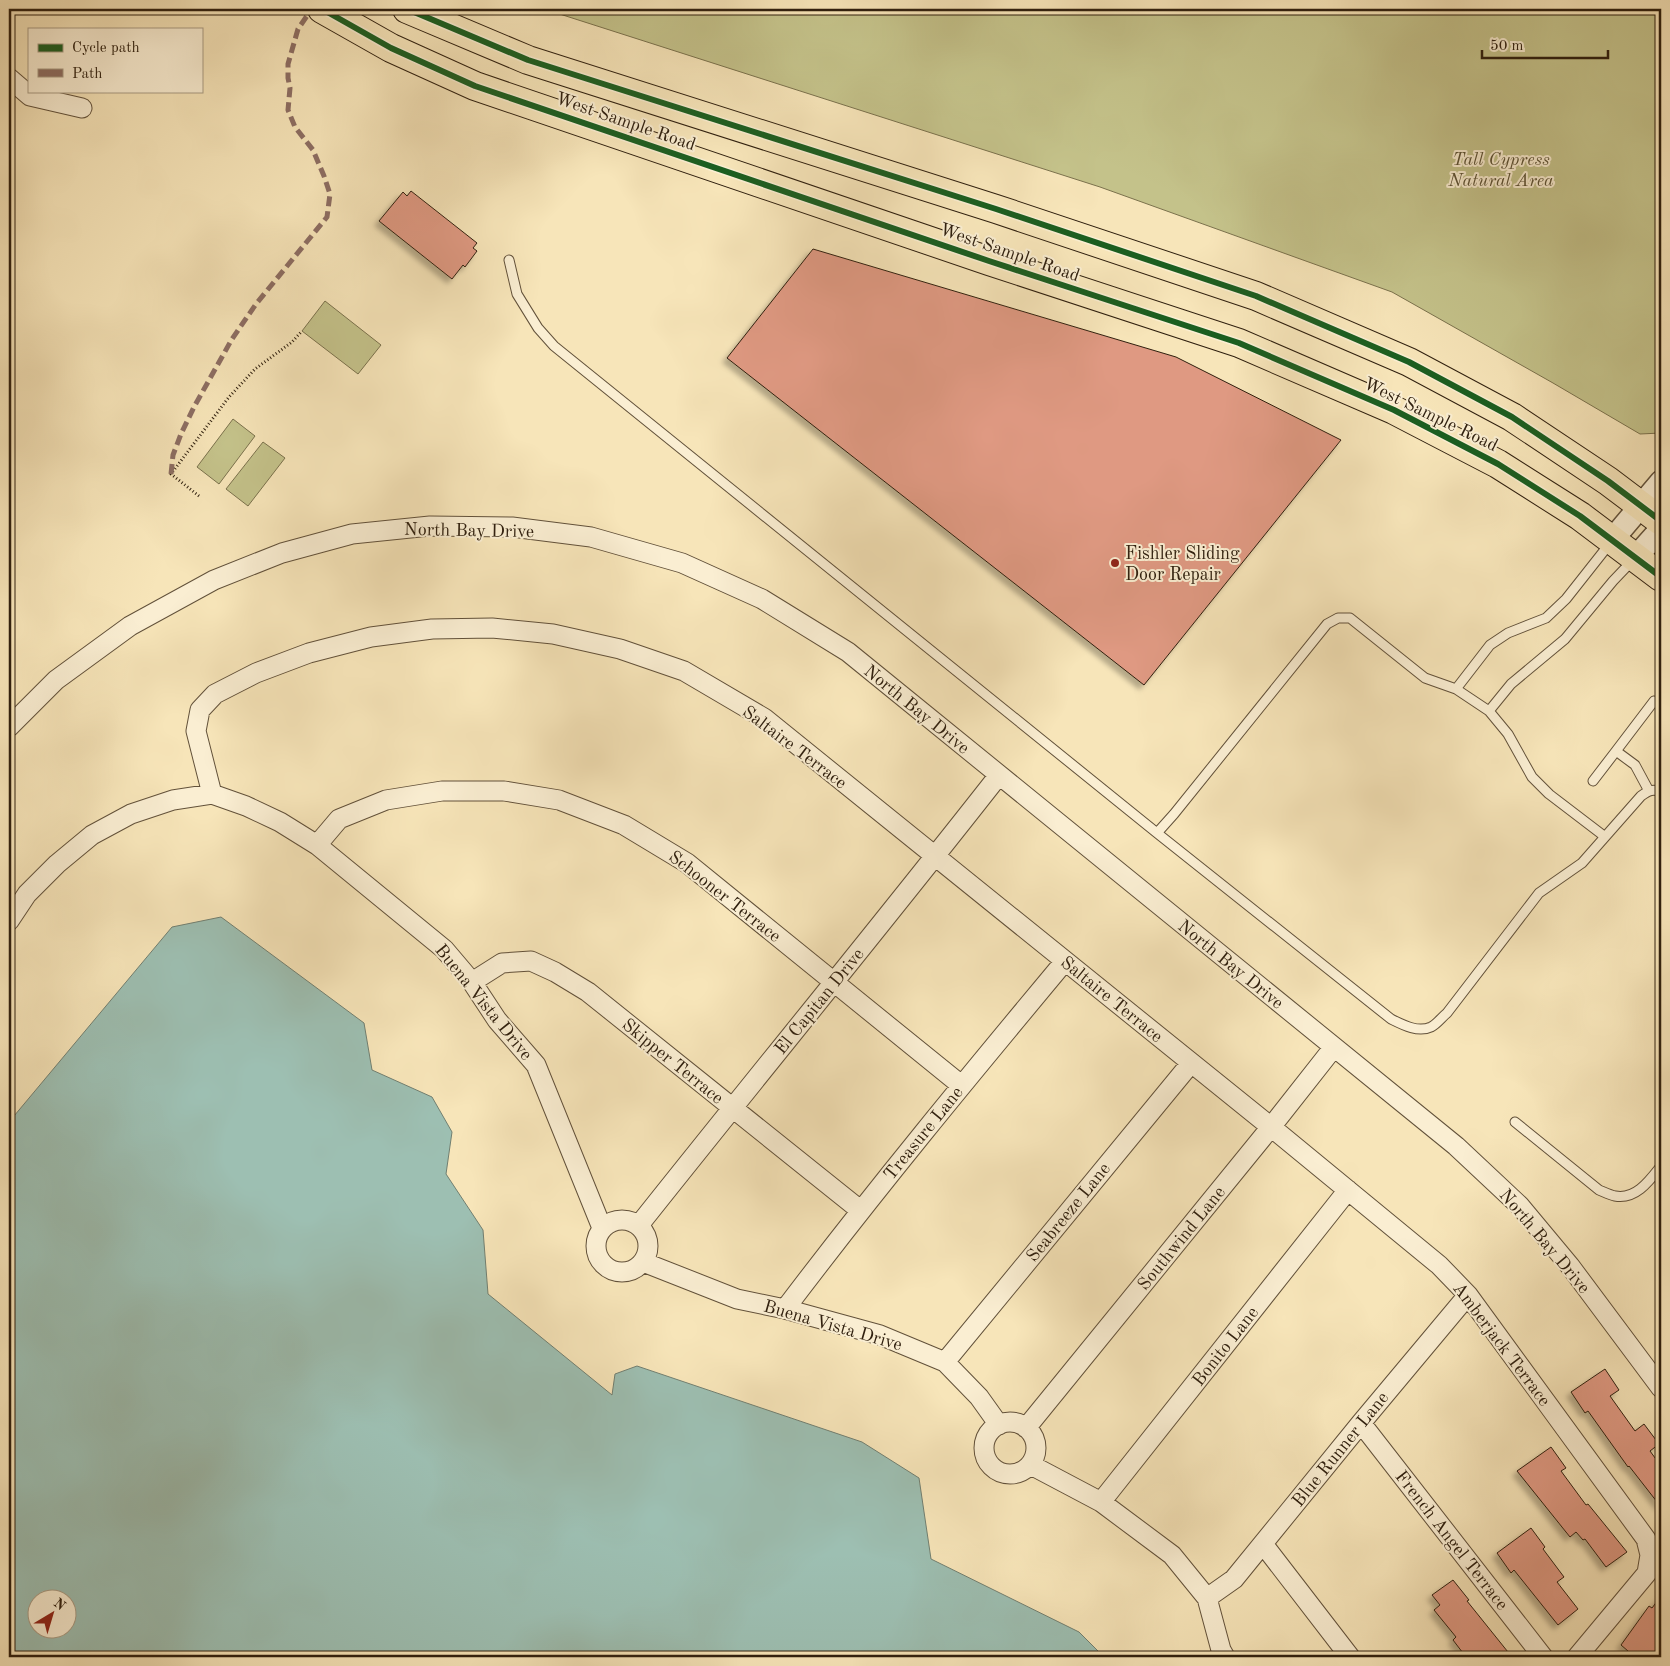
<svg xmlns="http://www.w3.org/2000/svg" width="1670" height="1666" font-family="'Old Standard TT',serif">
<style>
.green{fill:#c4c28a;stroke:#7a714c}
.water{fill:#9dbfb2;stroke:#717f71;fill-rule:evenodd}
.building{fill:#df9982;stroke:#30200f;filter:url(#shadow)}
.lines{fill:none;stroke-linecap:round;stroke-linejoin:round}
.service-casing{stroke:#62513a;stroke-width:11}
.minor-casing{stroke:#62513a;stroke-width:21}
.tertiary-casing{stroke:#62513a;stroke-width:25}
.primary-casing{stroke:#30200f;stroke-width:30}
.path{stroke:#30200f;stroke-width:3;stroke-dasharray:1 2.5;stroke-linecap:butt}
.service{stroke:#faeed2;stroke-width:9}
.minor{stroke:#faeed2;stroke-width:19}
.tertiary{stroke:#faeed2;stroke-width:22}
.primary{stroke:#f7e5b9;stroke-width:28}
.quiet{stroke:#8d6e63;stroke-width:5;stroke-dasharray:10 5;stroke-linecap:butt}
.cycleway-casing{stroke:#faeed2;stroke-width:9}
.cycleway{stroke:#1b5e20;stroke-width:6}
.poi-dot{fill:#8f2418;stroke:#faeed2;stroke-width:2}
.labels{text-anchor:middle;stroke-width:4;stroke-linejoin:round;paint-order:stroke}
.street-label{font-size:18px;fill:#30200f;stroke:#faeed2}
.park-label{font-size:18px;font-style:italic;fill:#5c5134;stroke:#faeed2}
.poi-label{font-size:18px;fill:#30200f;stroke:#faeed2;text-anchor:start}
</style>
<defs>
<filter id="shadow"><feDropShadow dx="-4.5" dy="4.5" stdDeviation="2.5" flood-color="#0004"/></filter>
</defs>
<rect width="100%" height="100%" fill="#f7e5b9"/>
<filter id="stains"><feTurbulence type="fractalNoise" baseFrequency=".004" numOctaves="4"/><feColorMatrix values="0 0 0 0 .2 0 0 0 0 .09 0 0 0 0 .02 0 0 0 .5 -.17"/></filter>
<radialGradient id="worn" r=".72"><stop offset=".6" stop-color="#630" stop-opacity="0"/><stop offset="1" stop-color="#630" stop-opacity=".3"/></radialGradient>
<!-- green -->
<path class="green" d="M544,9H1661V433L1640,434L1553,383L1392,292L1100,187Z
M325,301L381,345L358,374L302,331Z
M233,419L255,436L219,484L197,467Z
M263,442L285,458L248,506L226,489Z"/>
<!-- water -->
<path class="water" d="M221,917L364,1023L372,1070L432,1097L452,1132L446,1174L483,1230L488,1294L612,1395L615,1374L637,1366L862,1442L919,1478L931,1559L1079,1632L1104,1657H9V1122L172,927ZM38,1598H68V1628H38Z"/>
<!-- building -->
<path class="building" d="M411,191L477,243L473,248L477,251L465,267L463,265L452,279L379,221L403,192L407,196Z
M813,249L1176,357L1341,440L1144,685L727,358Z
M1605,1369L1619,1390L1610,1396L1635,1431L1644,1424L1659,1444L1650,1451L1661,1466V1507L1629,1466L1628,1467L1588,1411L1585,1413L1571,1392Z
M1551,1447L1566,1468L1561,1471L1586,1505L1588,1504L1627,1552L1606,1567L1585,1539L1583,1540L1576,1532L1570,1537L1517,1471Z
M1531,1528L1545,1547L1543,1549L1564,1577L1557,1582L1578,1609L1558,1625L1514,1570L1511,1573L1497,1553Z
M1453,1580L1469,1600L1467,1601L1512,1657H1466L1453,1640L1456,1637L1434,1610L1440,1605L1432,1595Z
M1661,1596V1657H1622L1628,1651L1621,1645L1649,1606L1652,1608Z"/>
<g class="lines">
<!-- service casing -->
<g class="service-casing">
<path id="service" d="M509,260L517,294L538,328L554,346L1157,833L1391,1019C1403,1025 1418,1033 1431,1027C1437,1024 1442,1017 1447,1013L1539,893L1582,863L1641,796C1648,791 1653,788 1661,792
M1456,689L1490,645L1508,633L1546,618L1566,599L1611,542
M1489,711L1511,684L1565,639L1613,581L1634,559
M1616,751L1654,701
M1593,781L1616,751L1635,765L1649,791
M1157,833L1174,814L1327,624L1338,618H1350L1425,678L1456,689L1489,711L1508,734L1532,777L1549,794L1604,836
M1515,1122L1599,1190C1604,1192 1610,1195 1615,1196C1636,1200 1650,1180 1661,1166"/>
</g>
<!-- minor casing -->
<g class="minor-casing">
<path id="minor" d="M9,78L30,96L82,108
M9,727L56,680L130,626L214,580L282,553L352,534L430,526L512,527L591,537L682,563L762,599L848,652L1456,1146L1520,1206L1570,1266L1661,1388
M212,794L196,731L200,710L215,694L256,673L309,653L371,637L432,629L492,628L553,634L620,649L684,671L764,718L1271,1127L1439,1265L1468,1295L1646,1539L1650,1555L1647,1573L1577,1657
M317,845L339,819L386,800L442,791H504L559,800L624,825L687,863L961,1085
M9,921L27,894L57,864L92,835L131,814L173,800L212,794L246,806L280,822L317,845L444,949L472,982L497,1020L536,1065L602,1228
M472,982L502,963L531,961L555,972L588,992L860,1210
M596 1246a26 26 0 1 1 52 0a26 26 0 1 1-52 0Z
M639,1225C758,1075 880,927 999,775
M643,1262L737,1299L785,1309L880,1335L945,1362L979,1397L999,1425
M785,1309C875,1190 970,1075 1065,961
M945,1362L1191,1063
M984 1448a26 26 0 1 1 52 0a26 26 0 1 1-52 0Z
M1361,1423L1543,1657
M1026,1428L1271,1127L1334,1047
M1031,1465L1101,1502L1172,1555L1207,1598L1221,1650L1225,1657
M1101,1502L1348,1190
M1263,1544L1350,1657
M1207,1598L1234,1579L1361,1423L1468,1295"/>
</g>
<!-- tertiary casing -->
<g class="tertiary-casing">
<path id="tertiary" d="M1612,540L1661,482
M1636,557L1661,529"/>
</g>
<!-- primary casing -->
<g class="primary-casing">
<path id="primary" d="M322,9L391,48L475,86L989,261L1239,343L1394,410L1498,464L1580,516L1661,577
M407,9L528,60L996,209L1256,296L1409,362L1512,417L1608,481L1661,521"/>
</g>
<!-- path -->
<path class="path" d="M199,496L171,474L229,397L255,369L292,342L302,331"/>
<!-- service -->
<use href="#service" class="service"/>
<!-- minor -->
<use href="#minor" class="minor"/>
<!-- tertiary -->
<use href="#tertiary" class="tertiary"/>
<!-- primary -->
<use href="#primary" class="primary"/>
<!-- quiet -->
<path class="quiet" d="M171,474L173,455L181,434L194,407L232,339L256,304L327,217L330,194L324,176L313,150L295,127L288,110L290,88L288,78V64L298,29L311,10"/>
<!-- cycleway casing -->
<g class="cycleway-casing">
<path id="cycleway" d="M322,9L391,48L475,86L989,261L1239,343L1394,410L1498,464L1580,516L1661,577
M407,9L528,60L996,209L1256,296L1409,362L1512,417L1608,481L1661,521"/>
</g>
<!-- cycleway -->
<use href="#cycleway" class="cycleway"/>
</g>
<!-- markers -->
<circle class="poi-dot" cx="1115" cy="563" r="5"/>
<g class="labels">
<!-- street labels -->
<g class="street-label">
<text transform="translate(626 121) rotate(19)" y="6">West Sample Road</text>
<text transform="translate(1010 252) rotate(19)" y="6">West Sample Road</text>
<text transform="translate(1431 414) rotate(26)" y="6">West Sample Road</text>
<text transform="translate(469 530) rotate(1)" y="6">North Bay Drive</text>
<text transform="translate(917 709) rotate(39)" y="6">North Bay Drive</text>
<text transform="translate(795 747) rotate(37)" y="6">Saltaire Terrace</text>
<text transform="translate(725 896) rotate(38)" y="6">Schooner Terrace</text>
<text transform="translate(1231 964) rotate(39)" y="6">North Bay Drive</text>
<text transform="translate(1112 999) rotate(39)" y="6">Saltaire Terrace</text>
<text transform="translate(819 1001) rotate(-51)" y="6">El Capitan Drive</text>
<text transform="translate(484 1002) rotate(51)" y="6">Buena Vista Drive</text>
<text transform="translate(673 1061) rotate(39)" y="6">Skipper Terrace</text>
<text transform="translate(923 1133) rotate(-51)" y="6">Treasure Lane</text>
<text transform="translate(1068 1212) rotate(-51)" y="6">Seabreeze Lane</text>
<text transform="translate(1181 1238) rotate(-51)" y="6">Southwind Lane</text>
<text transform="translate(1545 1241) rotate(50)" y="6">North Bay Drive</text>
<text transform="translate(833 1325) rotate(16)" y="6">Buena Vista Drive</text>
<text transform="translate(1502 1344) rotate(53)" y="6">Amberjack Terrace</text>
<text transform="translate(1225 1346) rotate(-52)" y="6">Bonito Lane</text>
<text transform="translate(1340 1449) rotate(-51)" y="6">Blue Runner Lane</text>
<text transform="translate(1452 1540) rotate(52)" y="6">French Angel Terrace</text>
</g>
<!-- park labels -->
<g class="park-label">
<text x="1501" y="165">Tall Cypress<tspan x="1501" dy="21">Natural Area</tspan></text>
</g>
<!-- poi labels -->
<g class="poi-label">
<text x="1125" y="559">Fishler Sliding<tspan x="1125" dy="21">Door Repair</tspan></text>
</g>
</g>
<!-- margin -->
<rect width="1670" height="1666" fill="none" stroke="#f7e5b9" stroke-width="30"/>
<rect x="10" y="10" width="1650" height="1646" fill="none" stroke="#30200f" stroke-width="2.5"/>
<rect x="15" y="15" width="1640" height="1636" fill="none" stroke="#30200f"/>
<!-- legend -->
<rect x="28" y="28" width="175" height="65" fill="#faeed2" stroke="#a99c84"/>
<rect x="38" y="44" width="25" height="8" fill="#1b5e20" stroke="#a99c84"/>
<text x="72" y="52" font-size="15" fill="#30200f">Cycle path</text>
<rect x="38" y="69" width="25" height="8" fill="#8d6e63" stroke="#a99c84"/>
<text x="72" y="78" font-size="15" fill="#30200f">Path</text>
<!-- north arrow -->
<g transform="translate(52 1614) rotate(38)"><circle r="24" fill="#faeed2" stroke="#a99c84"/>
<path d="M0-4L9 19L0 12L-9 19Z" fill="#8f2418"/>
<text y="-8" font-size="14" font-weight="bold" text-anchor="middle" fill="#30200f">N</text>
</g>
<!-- scale -->
<path d="M1482 50v8h126v-8" fill="none" stroke="#30200f" stroke-width="2.5"/>
<text x="1490" y="50" font-size="15" fill="#30200f" stroke="#faeed2" stroke-width="4" paint-order="stroke">50 m</text>
<rect width="100%" height="100%" filter="url(#stains)"/>
<rect width="100%" height="100%" fill="url(#worn)"/>
</svg>
